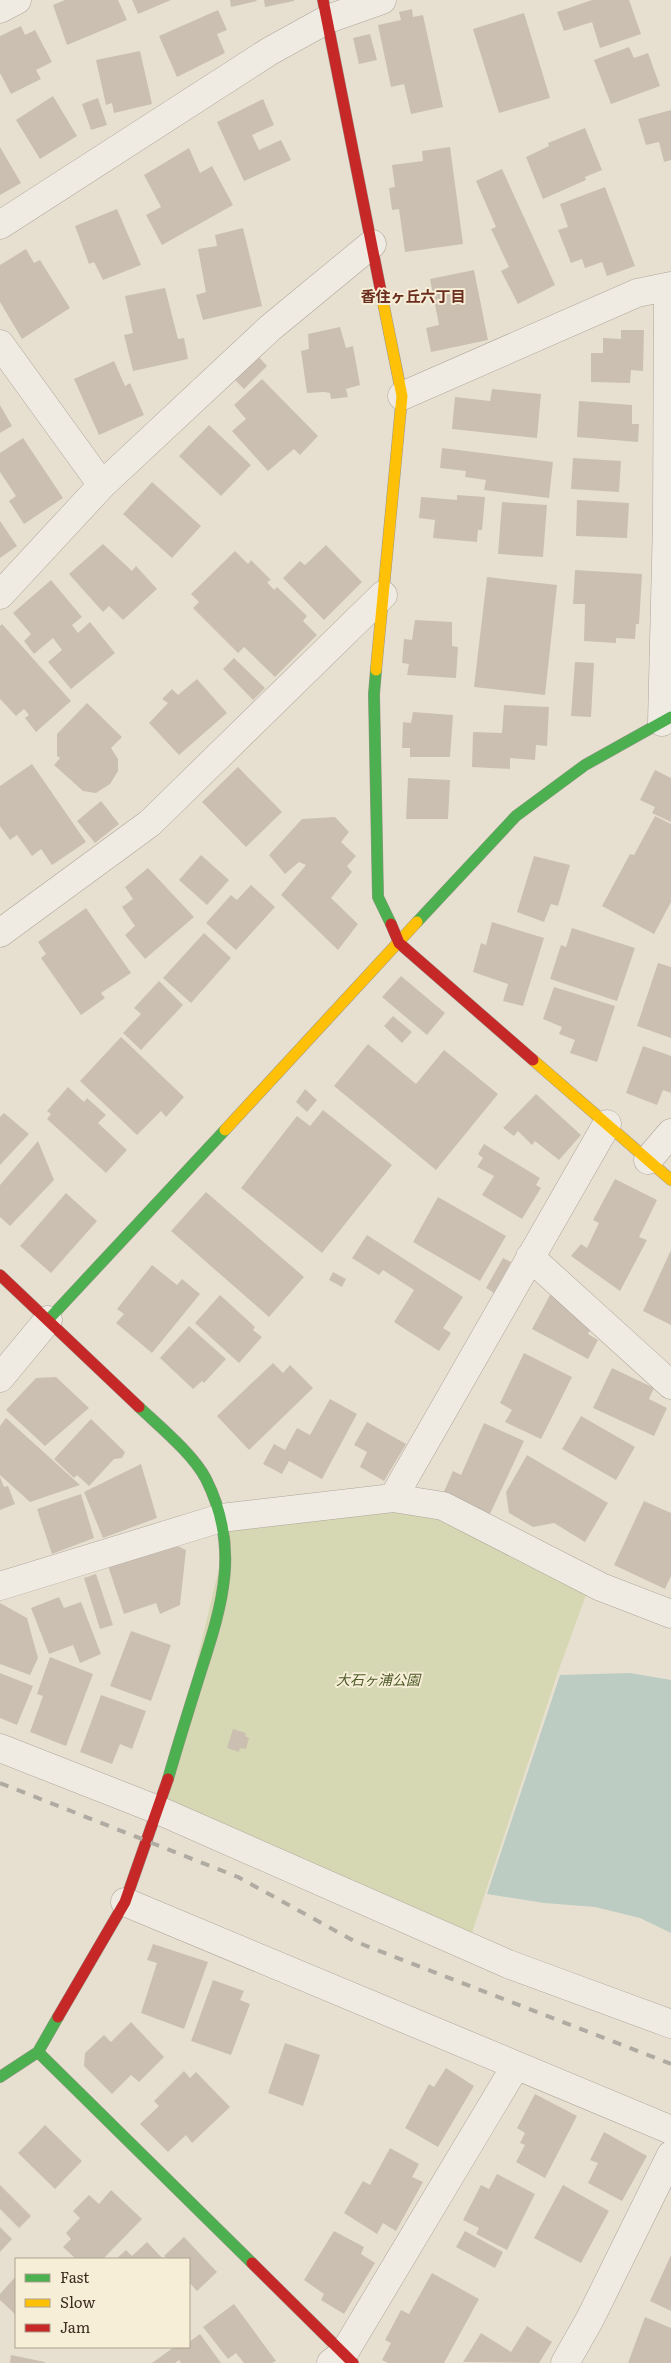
<svg xmlns="http://www.w3.org/2000/svg" width="671" height="2363" font-family="Literata,'Noto Sans JP',serif">
<style>
.green{fill:#d6d7b3}
.water{fill:#bcccc2}
.building{fill:#cbbfb2}
.lines{fill:none;stroke-linecap:round;stroke-linejoin:round}
.street-casing{stroke:#ada599;stroke-width:29}
.fast-casing{stroke:#9c958a;stroke-width:12}
.slow-casing{stroke:#9c958a;stroke-width:12}
.jam-casing{stroke:#9c958a;stroke-width:12}
.street{stroke:#efebe3;stroke-width:28}
.fast{stroke:#4caf50;stroke-width:11}
.slow{stroke:#ffc107;stroke-width:11}
.jam{stroke:#c62828;stroke-width:11}
.rail{stroke:#afaaa2;stroke-width:4;stroke-dasharray:9 9;stroke-linecap:butt}
.labels{text-anchor:middle;stroke-width:4;stroke-linejoin:round;paint-order:stroke}
.park-label{font-size:14px;font-style:italic;fill:#4d5a26;stroke:#f7eed8}
.neighbourhood-label{font-size:15px;font-weight:bold;fill:#6b2e1e;stroke:#f7eed8}
</style>
<rect width="100%" height="100%" fill="#e7e0d1"/>
<!-- green -->
<path class="green" d="M393,1500L590,1584L558,1672L469,1942L162,1807L230,1522Z"/>
<!-- water -->
<path class="water" d="M630,1673L671,1680V1933L640,1918L595,1907L544,1903L487,1894L560,1675Z"/>
<!-- building -->
<path class="building" d="M65,0H118L127,20L67,45L53,5Z
M132,0H171L138,14Z
M230,0H256L257,1L231,7Z
M264,0H294V1L265,7Z
M592,0H629L641,34L600,48L592,22L564,31L557,12Z
M412,9L413,17L423,15L443,107L411,114L404,84L391,87L378,25L401,20L399,12Z
M218,10L227,30L217,34L225,53L177,77L159,36Z
M524,13L550,98L499,113L473,29Z
M21,26L25,35L35,30L52,62L36,70L41,79L11,94L0,73V36Z
M370,34L377,60L359,64L353,38Z
M629,47L634,58L648,53L660,86L611,104L594,60Z
M140,51L152,104L114,113L112,103L106,105L96,60Z
M53,96L77,136L40,159L16,120Z
M98,98L107,125L91,130L82,104Z
M263,99L274,125L252,135L259,150L281,140L291,160L244,181L217,122Z
M671,110V160L664,162L659,142L646,145L638,119Z
M585,128L602,170L585,177L586,180L543,199L526,157L549,146L548,143Z
M0,147L21,183L0,195Z
M450,147L463,244L405,252L399,209L392,210L389,188L395,187L392,165L423,161L422,151Z
M189,148L200,173L212,166L233,205L162,245L146,215L161,207L144,175Z
M502,169L555,285L518,304L501,271L509,267L491,229L496,227L476,181Z
M605,187L635,266L607,276L602,262L585,268L582,259L571,263L558,230L568,227L560,204Z
M117,209L141,265L103,280L94,262L89,264L75,226Z
M243,228L262,306L203,320L196,295L206,292L198,249L217,246L215,235Z
M26,249L34,263L40,260L70,308L22,339L0,302V265Z
M474,270L488,340L431,352L426,328L439,325L430,279Z
M165,288L178,339L184,338L188,359L133,371L124,335L133,333L125,296Z
M340,327L346,348L353,346L360,385L346,389L348,397L331,399L330,393L324,392L307,393L301,351L309,349L308,334Z
M621,330H644L643,371L631,370L630,383L591,382V353H603V338L621,339Z
M258,356L267,366L244,389L234,379Z
M114,361L125,386L130,383L144,415L99,435L74,379Z
M262,379L318,436L300,455L294,449L268,471L232,431L246,419L234,405Z
M492,389L541,394L537,438L452,429L455,397L490,401Z
M579,401L632,405V424H639L638,442L577,437Z
M0,405L12,426L0,433Z
M209,425L251,465L221,496L179,456Z
M23,438L63,498L24,524L9,501L16,496L0,472V453Z
M442,448L553,462L549,498L484,490L486,480L465,477L466,471L440,468Z
M573,458L621,461L619,492L571,489Z
M152,482L201,526L172,558L123,514Z
M457,495L485,497L482,530H478L477,542L433,538L435,520L419,518L421,497L457,500Z
M577,500L629,503L627,538L576,536Z
M502,502L547,505L543,557L498,554Z
M0,521L17,546L0,558Z
M103,544L132,571L136,566L157,589L123,620L109,606L103,612L69,574Z
M326,545L362,582L324,620L283,578L300,561L305,565Z
M235,551L248,564L251,560L271,580L267,582L274,590L277,587L307,616L303,621L317,635L275,677L244,647L238,653L193,608L199,602L191,594Z
M575,570L642,574L639,624H636L635,639L616,638V643L584,641L585,604H573Z
M487,577L557,585L545,695L474,687Z
M51,580L82,617L72,625L78,633L90,622L115,653L71,689L48,662L62,650L53,638L34,654L24,641L31,634L13,613Z
M415,620L452,622V646L458,647L456,678L407,675L409,664L402,663L404,639L412,640Z
M2,624L71,701L36,732L25,718L29,715L24,709L16,716L0,699V626Z
M234,658L265,688L253,700L223,669Z
M575,662L594,663L591,717L571,716Z
M197,679L227,713L179,755L149,723L168,703L162,699L172,689L178,695Z
M87,703L122,737L111,748L118,759V771L110,784L96,793L83,791L54,765L60,758L57,756V734Z
M504,705L549,707L547,746L536,745L535,760L510,758V769L472,767L473,732L502,733Z
M413,712L453,715L450,757H410V748H402L403,722L411,723Z
M32,764L86,842L52,865L41,849L32,856L17,835L10,840L0,826V786Z
M238,767L282,812L246,847L202,802Z
M655,770L671,778V822L652,813L655,807L640,800Z
M408,778L450,780L448,819H406Z
M101,801L119,824L95,843L77,821Z
M655,816L671,824V902L654,934L602,906L630,854L634,855Z
M335,817L349,832L341,842L356,856L347,866L352,872L331,898L358,924L338,950L281,895L306,865L299,862L285,874L269,855L302,819Z
M201,855L229,880L207,905L179,880Z
M534,856L570,865L558,906L551,904L544,922L517,912Z
M148,868L194,917L145,959L125,935L135,926L122,907L133,899L125,887Z
M251,885L275,907L236,950L206,923L231,895L237,900Z
M86,908L131,973L101,993L105,998L81,1015L41,958L46,954L38,942Z
M492,922L544,938L523,1006L503,1001L508,984L473,972L481,943L486,945Z
M572,928L635,948L617,1001L550,979L561,945L566,947Z
M204,933L231,958L191,1003L163,978Z
M658,963L671,967V1038L637,1026Z
M401,976L445,1013L427,1035L382,997Z
M159,981L183,1005L141,1050L123,1033L141,1014L134,1008Z
M554,987L615,1006L597,1062L570,1053L575,1040L559,1034L562,1027L543,1019Z
M393,1016L412,1032L402,1043L384,1026Z
M121,1037L184,1097L166,1117L161,1111L137,1135L80,1081Z
M368,1044L416,1084L444,1050L498,1094L436,1170L334,1086Z
M643,1046L671,1056V1093L663,1090L657,1105L626,1093Z
M68,1087L84,1102L87,1098L106,1115L98,1123L127,1150L106,1173L47,1119L51,1114L47,1111Z
M305,1089L317,1100L307,1112L296,1102Z
M536,1094L581,1135L559,1160L535,1141L532,1145L518,1131L514,1136L503,1128Z
M323,1110L392,1165L322,1253L241,1188L297,1116L310,1126Z
M4,1113L29,1134L0,1165V1117Z
M38,1141L54,1180L10,1226L0,1217V1185Z
M484,1144L540,1178L536,1185L541,1188L522,1219L482,1195L494,1176L477,1167L483,1158L478,1154Z
M615,1179L657,1200L639,1237L647,1240L620,1291L571,1256L581,1244L587,1248L599,1223L593,1220Z
M206,1192L304,1277L269,1317L171,1231Z
M66,1193L97,1221L51,1273L20,1246Z
M438,1197L506,1236L480,1281L413,1242Z
M367,1235L463,1297L443,1328L451,1333L439,1351L394,1322L414,1290L383,1270L379,1275L352,1258Z
M671,1250V1325L643,1311Z
M503,1258L511,1262L494,1293L486,1288Z
M152,1265L177,1285L182,1279L200,1294L152,1353L116,1323L124,1314L117,1309Z
M333,1272L346,1279L342,1287L329,1280Z
M220,1295L255,1327L253,1330L262,1337L239,1363L195,1323Z
M550,1295L578,1310L592,1327L588,1334L598,1340L588,1359L532,1329Z
M189,1326L226,1359L204,1383L202,1381L193,1389L160,1358Z
M524,1353L572,1377L541,1439L505,1422L512,1410L500,1403Z
M273,1363L283,1373L290,1365L313,1388L249,1450L217,1416Z
M612,1368L654,1388L649,1399L667,1408L654,1436L593,1408Z
M56,1377L89,1408L45,1446L6,1410L36,1378Z
M330,1399L357,1414L322,1479L289,1461L282,1474L263,1464L274,1444L285,1450L297,1428L310,1435Z
M581,1416L635,1447L616,1480L562,1449Z
M6,1418L80,1485L30,1502L0,1475V1426Z
M91,1419L125,1452L122,1458L114,1459L89,1486L77,1475L74,1478L54,1459Z
M367,1422L406,1444L384,1481L360,1467L367,1452L354,1445Z
M484,1423L524,1441L489,1516L443,1494L453,1471L461,1475Z
M527,1455L608,1503L585,1542L554,1523L533,1527L509,1513L506,1492Z
M141,1464L157,1518L103,1538L84,1492Z
M0,1477L4,1487L8,1486L15,1504L0,1510Z
M81,1494L94,1538L52,1554L37,1509Z
M644,1501L671,1513V1576L665,1589L614,1565Z
M169,1542L186,1550L180,1605L160,1614L156,1603L124,1614L107,1563Z
M96,1574L113,1625L100,1629L84,1578Z
M59,1597L64,1608L81,1602L101,1654L80,1663L73,1645L49,1654L31,1608Z
M0,1603L27,1618L38,1658L30,1675L0,1664Z
M131,1631L171,1645L151,1701L110,1686Z
M50,1657L93,1674L66,1746L30,1732L43,1696L37,1694Z
M0,1673L33,1686L17,1725L0,1718Z
M101,1695L146,1711L132,1749L120,1744L112,1764L80,1752Z
M233,1729L246,1733L245,1736L249,1738L246,1749L240,1748L239,1752L227,1748Z
M153,1944L208,1962L184,2029L141,2013L157,1963L147,1960Z
M213,1980L244,1991L240,2000L250,2004L231,2055L191,2041Z
M131,2022L164,2057L139,2082L131,2075L112,2094L84,2066L85,2053L104,2035L111,2042Z
M285,2043L320,2055L303,2106L268,2093Z
M446,2068L474,2086L438,2147L405,2128L429,2084L434,2087Z
M184,2071L190,2078L196,2072L230,2107L192,2143L186,2135L168,2152L140,2124L159,2106L154,2101Z
M535,2094L577,2116L545,2178L516,2162L525,2145L520,2143L525,2133L517,2128Z
M45,2125L82,2161L55,2189L18,2153Z
M604,2132L647,2156L622,2201L588,2183L598,2163L590,2160Z
M390,2148L419,2164L412,2177L423,2182L396,2231L383,2223L377,2234L344,2213L363,2181L370,2185Z
M497,2174L535,2194L507,2250L476,2234L479,2228L463,2220L481,2185L489,2189Z
M0,2185L31,2216L19,2228L0,2209Z
M563,2185L609,2211L581,2263L534,2238Z
M111,2190L142,2219L103,2259H76L63,2247L71,2239L66,2233L80,2218L73,2211L89,2195L99,2204Z
M0,2227L12,2239L0,2252Z
M334,2231L364,2247L361,2254L375,2263L344,2314L321,2300L324,2294L304,2280Z
M465,2231L503,2252L495,2268L456,2247Z
M184,2237L217,2272L197,2291L189,2282V2259H167L164,2256Z
M147,2242L163,2259H116L126,2250L132,2256Z
M671,2255V2311L650,2301Z
M432,2273L479,2299L444,2363H388L382,2360L391,2343L385,2340L401,2310L409,2314Z
M16,2276V2315L0,2300V2294Z
M234,2304L276,2361L272,2363H244L236,2353L228,2359L203,2327Z
M645,2317L671,2328V2363H628Z
M527,2326L552,2342L539,2363L463,2362L481,2333L511,2352Z
M200,2334L221,2363H181L179,2360L175,2363H152L174,2347H189V2342Z
M11,2355L45,2362V2363H10Z"/>
<g class="lines">
<!-- street casing -->
<g class="street-casing">
<path id="street" d="M0,9L17,0
M0,225L270,51L328,19L382,0
M0,344L102,485
M402,396L637,293L671,286
M0,595L102,485L270,328L372,244
M662,722L667,521L668,287
M0,933L150,823L383,595
M648,1160L671,1133
M530,1257L671,1385
M0,1378L48,1320
M393,1498L607,1124
M0,1586L221,1518L393,1498L443,1506L601,1587L671,1614
M0,1748L158,1810L508,1964L671,2024
M125,1902L671,2130
M331,2363L344,2353L515,2067
M565,2363L590,2319L671,2155"/>
</g>
<!-- fast casing -->
<g class="fast-casing">
<path id="fast" d="M376,670L374,694L378,897L391,924
M417,922L516,816L585,765L671,717
M48,1320L225,1130
M139,1407C160,1427 193,1454 206,1479C241,1549 222,1605 200,1674C189,1709 178,1744 168,1779
M38,2052L252,2263
M0,2077L38,2052L58,2017"/>
</g>
<!-- slow casing -->
<g class="slow-casing">
<path id="slow" d="M376,670L402,396L382,297
M533,1060L671,1180
M225,1130L417,922"/>
</g>
<!-- jam casing -->
<g class="jam-casing">
<path id="jam" d="M323,0L382,297
M391,924L399,943L533,1060
M0,1275L139,1407
M58,2017L125,1902L168,1779
M252,2263L353,2363"/>
</g>
<!-- street -->
<use href="#street" class="street"/>
<!-- fast -->
<use href="#fast" class="fast"/>
<!-- slow -->
<use href="#slow" class="slow"/>
<!-- jam -->
<use href="#jam" class="jam"/>
<!-- rail -->
<path class="rail" d="M0,1783L238,1877L354,1941L671,2064"/>
</g>
<g class="labels">
<!-- park labels -->
<g class="park-label">
<text x="378" y="1685">大石ヶ浦公園</text>
</g>
<!-- neighbourhood labels -->
<g class="neighbourhood-label">
<text x="413" y="302">香住ヶ丘六丁目</text>
</g>
</g>
<!-- legend -->
<rect x="15" y="2258" width="175" height="90" fill="#f7eed8" stroke="#ada18e"/>
<rect x="25" y="2274" width="25" height="8" fill="#4caf50" stroke="#ada18e"/>
<text x="60" y="2283" font-size="15" fill="#3d2e20">Fast</text>
<rect x="25" y="2299" width="25" height="8" fill="#ffc107" stroke="#ada18e"/>
<text x="60" y="2308" font-size="15" fill="#3d2e20">Slow</text>
<rect x="25" y="2324" width="25" height="8" fill="#c62828" stroke="#ada18e"/>
<text x="60" y="2333" font-size="15" fill="#3d2e20">Jam</text>
</svg>
